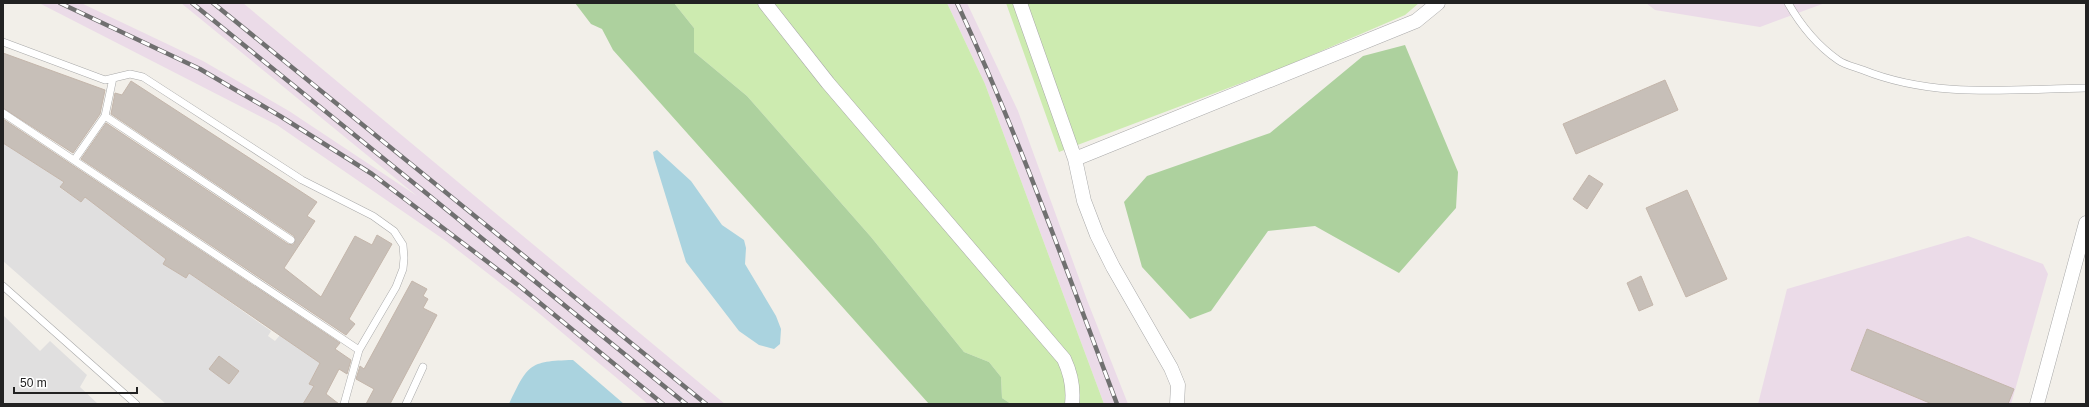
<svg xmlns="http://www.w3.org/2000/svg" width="2089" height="407" font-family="Arial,sans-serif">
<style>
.residential{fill:#e0dfdf}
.industrial{fill:#ebdbe8}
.grass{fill:#cdebb0}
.forest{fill:#add19e}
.water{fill:#aad3df}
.building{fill:#c7bfb8;stroke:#c4b6ab}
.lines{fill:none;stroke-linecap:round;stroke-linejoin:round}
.lane-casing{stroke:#a9a9a9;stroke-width:8}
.street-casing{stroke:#a9a9a9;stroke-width:15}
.lane{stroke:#fff;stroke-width:7}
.street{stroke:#fff;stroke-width:14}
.rail-casing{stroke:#707070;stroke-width:4.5}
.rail{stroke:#fff;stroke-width:3;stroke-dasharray:9;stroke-linecap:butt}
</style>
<rect width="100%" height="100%" fill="#f2efe9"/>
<!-- residential -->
<path class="residential" d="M3,143L64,182L60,188L81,202L87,194L102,210L166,259L163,264L186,278L189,273L271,331L268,336L275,341L280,335L320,363L309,383L317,388L309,395L303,404H166L3,261Z
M3,315L40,351L50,341L87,375L80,387L98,404H3Z"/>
<!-- industrial -->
<path class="industrial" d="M39,3H81L203,61L289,111L417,196L181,3H243L725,404H648L535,310L446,241L277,125Z
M947,3H967L1018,111L1087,300L1128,404H1104L985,84Z
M1646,3H1825L1760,27L1655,10Z
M1968,236L2043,264L2048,274L2011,404H1758L1787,289Z"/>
<!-- grass -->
<path class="grass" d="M674,3H947L985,84L1104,404H1011L1002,398L1001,377L989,362L964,352L871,237L747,96L694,52V28Z
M1006,3H1419L1405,15L1284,67L1059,152Z"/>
<!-- forest -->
<path class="forest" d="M575,3H674L694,28V52L747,96L871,237L964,352L989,362L1001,377L1002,398L1011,404H929L613,50L602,29L591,24Z
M1405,45L1458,172L1456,208L1399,273L1315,226L1268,231L1211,311L1190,319L1142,267L1124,202L1147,176L1270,133L1363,56Z"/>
<!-- water -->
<path class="water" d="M657,150L691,181L722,225L744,240L746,248L745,264L776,316L781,329L780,344L774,349L759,345L739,331L686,262L654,158L653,152Z
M573,360L624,404H509C528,365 528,361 573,360Z"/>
<!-- building -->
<path class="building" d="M3,53L105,90L100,114L73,153L3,108Z
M1665,80L1678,110L1576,154L1563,124Z
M131,81L317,202L307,216L315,221L284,268L321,297L355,236L372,245L377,235L392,244L349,319L355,324L346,335L81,159L106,123L288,244L293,245L295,242L294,236L111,114L115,93L122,95Z
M3,119L340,343L335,349L351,360L347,374L339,369L326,394L339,404H303L314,386L309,384L320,363L189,273L186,278L163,264L166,259L85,197L81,202L60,187L64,182L3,143Z
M1589,175L1603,184L1587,209L1573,199Z
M1687,190L1727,279L1686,297L1646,208Z
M1641,276L1653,305L1639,311L1627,283Z
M412,281L427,289L423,296L428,299L423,308L437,315L390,404H366L374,389L356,379L360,366L364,369Z
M1867,329L2014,389L2008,404H1932L1851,370Z
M219,356L239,371L229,384L209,369Z"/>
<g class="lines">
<!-- lane casing -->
<g class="lane-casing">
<path id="lane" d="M1788,3C1800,24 1818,46 1838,60C1845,65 1855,67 1863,70C1935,99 2011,89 2086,88
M3,42L105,80L130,74L143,77L302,180L373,216L394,231L403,245L404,258L403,269L396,287L359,350L344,404
M3,113L359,350
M105,116L291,240
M75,159L105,116L113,78
M3,286L136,404
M406,404L423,367"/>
</g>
<!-- street casing -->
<g class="street-casing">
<path id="street" d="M765,3L828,83L1064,359C1071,374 1074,387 1072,404
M1020,3L1075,159L1084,201L1097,235L1113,267L1171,368L1178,385L1177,404
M1075,159L1416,21L1438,3
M2037,404L2086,223"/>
</g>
<!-- lane -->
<use href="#lane" class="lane"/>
<!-- street -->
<use href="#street" class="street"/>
<!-- rail casing -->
<g class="rail-casing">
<path id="rail" d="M60,3L200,69L280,116L372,174L518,285L663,404
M192,3L686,404
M213,3L706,404
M957,3C1018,134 1066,269 1117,404"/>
</g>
<!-- rail -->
<use href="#rail" class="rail"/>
</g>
<!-- border -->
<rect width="2089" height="407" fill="none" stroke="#222222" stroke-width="8"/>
<!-- scale -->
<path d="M14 387v6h123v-6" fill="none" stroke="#222222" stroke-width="2"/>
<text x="20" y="387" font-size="12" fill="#222222" stroke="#ffffff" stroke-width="3" paint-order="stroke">50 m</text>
</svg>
